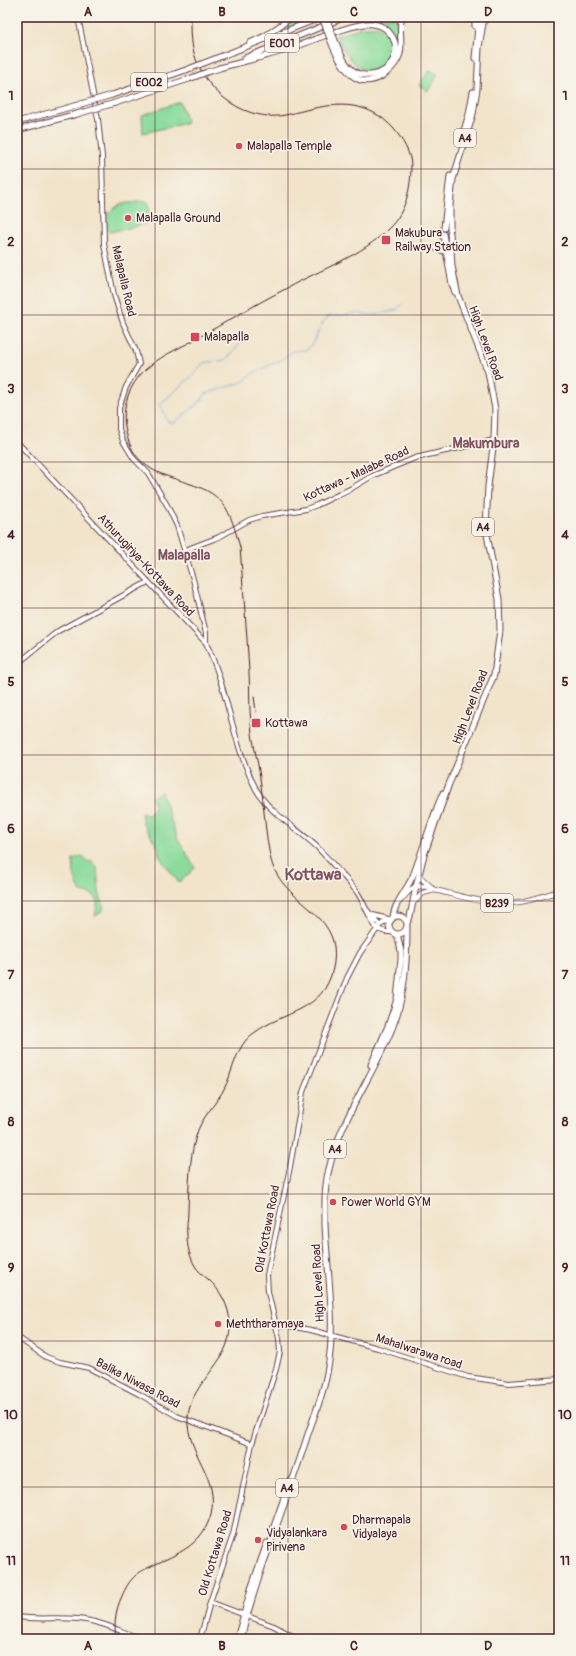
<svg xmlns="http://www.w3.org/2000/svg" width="576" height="1656" font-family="Pangolin,sans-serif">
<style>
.green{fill:#8bdc9c;stroke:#6a7e64}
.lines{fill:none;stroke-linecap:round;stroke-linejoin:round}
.stream{stroke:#73aae1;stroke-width:1}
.secondary-casing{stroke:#633d43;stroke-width:6}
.primary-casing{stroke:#633d43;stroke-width:6}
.highway-casing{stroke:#633d43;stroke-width:7}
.secondary{stroke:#fff;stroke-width:4}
.primary{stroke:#fff;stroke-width:4.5}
.highway{stroke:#fff;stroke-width:5}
.rail{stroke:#4a1f2b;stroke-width:1}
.highway-bridge-casing{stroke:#633d43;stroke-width:7;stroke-linecap:butt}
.highway-bridge{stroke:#fff;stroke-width:5}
.grid{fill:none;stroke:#4a1f2b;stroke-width:1;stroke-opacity:0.55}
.poi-dot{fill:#d1495b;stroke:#f7f3e8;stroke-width:1.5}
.labels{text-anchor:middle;stroke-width:3.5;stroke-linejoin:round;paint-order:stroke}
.shield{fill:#f7f3e8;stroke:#7e5f64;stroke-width:1}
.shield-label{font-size:11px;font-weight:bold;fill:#4a1f2b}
.poi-label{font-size:12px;fill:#4a1f2b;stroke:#f7f3e8;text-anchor:start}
.street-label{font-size:12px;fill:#4a1f2b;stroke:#f7f3e8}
.quarter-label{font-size:14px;font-weight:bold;fill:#815161;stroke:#f7f3e8}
.district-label{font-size:16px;font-weight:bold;fill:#815161;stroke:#f7f3e8}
.neatline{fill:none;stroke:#4a1f2b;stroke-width:1.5}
.grid-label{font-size:13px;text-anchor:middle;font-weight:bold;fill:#4a1f2b}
</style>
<rect width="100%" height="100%" fill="#f7f3e8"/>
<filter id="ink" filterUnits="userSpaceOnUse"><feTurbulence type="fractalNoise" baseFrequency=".025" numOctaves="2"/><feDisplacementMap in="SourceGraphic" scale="8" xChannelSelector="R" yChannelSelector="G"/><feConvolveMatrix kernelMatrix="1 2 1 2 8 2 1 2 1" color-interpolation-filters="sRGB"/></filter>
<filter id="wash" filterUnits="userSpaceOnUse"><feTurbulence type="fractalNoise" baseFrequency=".012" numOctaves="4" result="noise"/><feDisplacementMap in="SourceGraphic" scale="16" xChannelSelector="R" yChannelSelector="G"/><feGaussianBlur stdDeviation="0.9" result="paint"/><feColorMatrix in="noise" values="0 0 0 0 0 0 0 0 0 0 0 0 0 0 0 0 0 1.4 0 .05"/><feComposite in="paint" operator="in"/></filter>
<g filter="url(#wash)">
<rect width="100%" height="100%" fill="#f1e4ca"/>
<!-- green -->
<path class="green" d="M293,17H314L266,39L291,19Z
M363,17H397L398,42C395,39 395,34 393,31C379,13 358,21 341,28Z
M362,27C367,27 373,26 378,27C384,29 388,34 390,40C395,56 381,77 363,69C350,63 342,48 336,36Z
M430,70L438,75L428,91L419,85Z
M180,102L187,123L143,133L142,115Z
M145,201L148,202L150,220L138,226L110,232L107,230L106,215L120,204Z
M161,792L178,840L195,868L179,883L159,856L158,847L143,824L141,813L149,815C155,809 155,805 152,797Z
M83,856L86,861L92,862L97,868L99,892L104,907L102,912L95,916C99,899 99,895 81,892C75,882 73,871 73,859Z"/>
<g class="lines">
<!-- stream -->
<path class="stream" d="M243,340L226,360L203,363L191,377L160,404L168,422L174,423L202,400L205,394L243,382L255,372L281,360L293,351L305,350L311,346L322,324L329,316L346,315L355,313L375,315L396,310L403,304"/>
</g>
</g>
<g filter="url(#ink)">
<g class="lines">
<!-- secondary casing -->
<g class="secondary-casing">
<path id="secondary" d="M78,17L98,119L102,157L104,244L114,295L123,323L136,351L139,364L126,387L119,408V429L123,441L134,459L148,473L167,505L177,526L193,579L206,633V643
M17,442L206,643C228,689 232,743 256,789C269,813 297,828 317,847C330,861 345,877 357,892C365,904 369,918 377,929L386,932H393
M185,550L219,537L249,520L262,516L306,509L317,505L352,488L372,476L415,458L494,440
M17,664L58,631L148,582
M367,910L380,925
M373,915L392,920
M380,925L383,922L391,921
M276,1325H283L311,1330L378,1348L468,1377L509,1383L559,1379
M17,1337L46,1357L60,1362L89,1368L139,1394L177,1416L252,1444
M210,1602L274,1626L298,1639
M17,1617C37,1620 58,1617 78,1619C101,1621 121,1632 143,1639
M200,1639L210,1602L233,1535L252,1444L276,1369L280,1352L279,1338L268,1292L267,1275L290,1167L303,1092L347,978L360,953L380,925"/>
</g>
<!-- primary casing -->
<g class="primary-casing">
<path id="primary" d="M419,876L431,887
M399,902L410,890L416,886L431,887L434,890C458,895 483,904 508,903C525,903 542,896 559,891
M412,904L423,893L434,890"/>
</g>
<!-- highway casing -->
<g class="highway-casing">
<path id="highway" d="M475,17V26
M330,39C335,52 342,67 353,76C370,90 395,71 400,54C403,42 398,29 402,17
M250,43L265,36L288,20L290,17
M245,58L345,17
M475,58L479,17
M204,63L322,17
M219,68C241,62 264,57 286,50C307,43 354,22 373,24C390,26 401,44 393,60C385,76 362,81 349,67C342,60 338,47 334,38
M207,72L220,68
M112,95L186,70
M115,103L189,79
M17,122L74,106
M17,130L77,114
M463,134L469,114L473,92
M444,228L450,176
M450,229V205L453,179L473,114L477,89L479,47L484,17
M443,234L452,284L455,292
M436,248L446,252
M389 925a9 9 0 1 1 18 0a9 9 0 1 1-18 0Z
M393,918C394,902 409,888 414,873C424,847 431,820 443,793
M407,923L410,917L416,886L424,855L449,784L494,675L500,630L499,599L486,529L488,486L494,440L495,409L488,372L458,296L452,266L450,233
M371,1065L388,1026L397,999L401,959V951L397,934
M272,1532L290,1481
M237,1639L251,1589L267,1543
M241,1639C258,1570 286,1504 307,1437C314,1416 323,1395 327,1373C337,1324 327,1273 325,1224C325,1206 324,1187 329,1169C341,1117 374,1075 393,1026C405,995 407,961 407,927"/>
</g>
<!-- secondary -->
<use href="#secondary" class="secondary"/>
<!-- primary -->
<use href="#primary" class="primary"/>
<!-- highway -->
<use href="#highway" class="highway"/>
<!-- rail -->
<path class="rail" d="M254,696L256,712
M116,1639C114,1623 115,1611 122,1596C125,1589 129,1581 136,1575C142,1570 150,1567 158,1563C182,1552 203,1543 211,1514C219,1479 191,1457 188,1425C185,1382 232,1367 230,1323C229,1306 221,1291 208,1279C203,1275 198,1271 195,1266C190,1257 187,1246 187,1236C186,1228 188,1219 188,1211C189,1186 189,1160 196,1136C201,1117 217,1104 225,1087C234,1069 236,1045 254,1033C283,1011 324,1012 333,968C345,911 283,906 271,860C265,835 264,804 260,778C258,760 252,742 251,723C249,706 250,689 249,672C247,631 243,589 240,547C236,534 233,520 226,508C202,470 139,491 126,432C121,411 127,389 142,373C156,358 178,349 196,339C226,322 256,304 287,288C321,269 362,256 389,228C406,212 411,188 411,166C411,153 402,139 394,129C369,101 339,102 306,110C297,112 288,115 279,116C241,119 204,90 194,53C191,42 191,29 191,17"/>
<!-- highway-bridge casing -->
<g class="highway-bridge-casing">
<path id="highway-bridge" d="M322,17L330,39
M326,17L334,38
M186,70L204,63
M189,79L207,72
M74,106L112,95
M77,114L115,103"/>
</g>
<!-- highway-bridge -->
<use href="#highway-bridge" class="highway-bridge"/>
</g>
</g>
<!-- grid -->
<path class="grid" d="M155,17V1639M288,17V1639M421,17V1639M17,169H559M17,315H559M17,462H559M17,608H559M17,755H559M17,901H559M17,1048H559M17,1194H559M17,1341H559M17,1487H559"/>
<!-- markers -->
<g class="poi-dot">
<circle cx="239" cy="146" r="4"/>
<circle cx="128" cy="218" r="4"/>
<rect x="381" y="235" width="10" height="10" rx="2"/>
<rect x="190" y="332" width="10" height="10" rx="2"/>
<rect x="251" y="718" width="10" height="10" rx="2"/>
<circle cx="333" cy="1202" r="4"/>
<circle cx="218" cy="1324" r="4"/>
<circle cx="344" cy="1527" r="4"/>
<circle cx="258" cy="1540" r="4"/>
</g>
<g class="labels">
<!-- shield labels -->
<g class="shield">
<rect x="265" y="34" width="34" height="18" rx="3"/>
<rect x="131" y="73" width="36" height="18" rx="3"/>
<rect x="454" y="129" width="22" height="18" rx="3"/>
<rect x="472" y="518" width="22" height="18" rx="3"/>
<rect x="481" y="894" width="32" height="18" rx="3"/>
<rect x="324" y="1140" width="22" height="18" rx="3"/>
<rect x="276" y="1479" width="22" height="18" rx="3"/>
</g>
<g class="shield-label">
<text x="282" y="47">E001</text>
<text x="149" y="86">E002</text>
<text x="465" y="142">A4</text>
<text x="483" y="531">A4</text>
<text x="497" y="907">B239</text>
<text x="335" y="1153">A4</text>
<text x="287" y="1492">A4</text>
</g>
<!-- poi labels -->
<g class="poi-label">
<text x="247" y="150">Malapalla Temple</text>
<text x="136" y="222">Malapalla Ground</text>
<text x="395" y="237">Makubura<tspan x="395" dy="14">Railway Station</tspan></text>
<text x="204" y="341">Malapalla</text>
<text x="265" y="727">Kottawa</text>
<text x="341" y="1206">Power World GYM</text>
<text x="226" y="1328">Meththaramaya</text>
<text x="352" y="1524">Dharmapala<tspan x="352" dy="14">Vidyalaya</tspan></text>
<text x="266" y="1537">Vidyalankara<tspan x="266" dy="14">Pirivena</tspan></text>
</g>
<!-- street labels -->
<g class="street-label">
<text transform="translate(124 281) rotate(77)" y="4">Malapalla Road</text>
<text transform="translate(486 343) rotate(70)" y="4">High Level Road</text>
<text transform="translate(356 474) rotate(-25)" y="4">Kottawa - Malabe Road</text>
<text transform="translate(146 565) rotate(47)" y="4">Athurugiriya-Kottawa Road</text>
<text transform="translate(470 707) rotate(-69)" y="4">High Level Road</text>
<text transform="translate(267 1229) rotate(-79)" y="4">Old Kottawa Road</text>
<text transform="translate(318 1283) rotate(-93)" y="4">High Level Road</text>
<text transform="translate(419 1351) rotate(18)" y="4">Mahalwarawa road</text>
<text transform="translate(138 1383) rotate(28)" y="4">Balika Niwasa Road</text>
<text transform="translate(215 1553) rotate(-73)" y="4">Old Kottawa Road</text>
</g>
<!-- quarter labels -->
<g class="quarter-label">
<text x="486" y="448">Makumbura</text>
<text x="184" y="560">Malapalla</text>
</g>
<!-- district labels -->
<g class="district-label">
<text x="313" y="880">Kottawa</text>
</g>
</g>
<!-- margin -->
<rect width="576" height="1656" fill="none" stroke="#f7f3e8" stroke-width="44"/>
<rect x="22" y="22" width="532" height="1612" class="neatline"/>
<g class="grid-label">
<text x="88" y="16">A</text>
<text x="222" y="16">B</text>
<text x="354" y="16">C</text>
<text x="488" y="16">D</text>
<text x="11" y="100">1</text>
<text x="565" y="100">1</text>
<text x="11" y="246">2</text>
<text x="565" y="246">2</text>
<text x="11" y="393">3</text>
<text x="565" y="393">3</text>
<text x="11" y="539">4</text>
<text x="565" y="539">4</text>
<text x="11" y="686">5</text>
<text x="565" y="686">5</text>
<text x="11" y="833">6</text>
<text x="565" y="833">6</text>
<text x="11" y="979">7</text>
<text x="565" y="979">7</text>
<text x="11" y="1126">8</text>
<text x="565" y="1126">8</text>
<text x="11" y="1272">9</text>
<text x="565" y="1272">9</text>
<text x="11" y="1419">10</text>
<text x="565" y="1419">10</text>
<text x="11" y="1565">11</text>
<text x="565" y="1565">11</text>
<text x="88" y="1650">A</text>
<text x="222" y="1650">B</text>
<text x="354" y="1650">C</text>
<text x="488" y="1650">D</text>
</g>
</svg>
